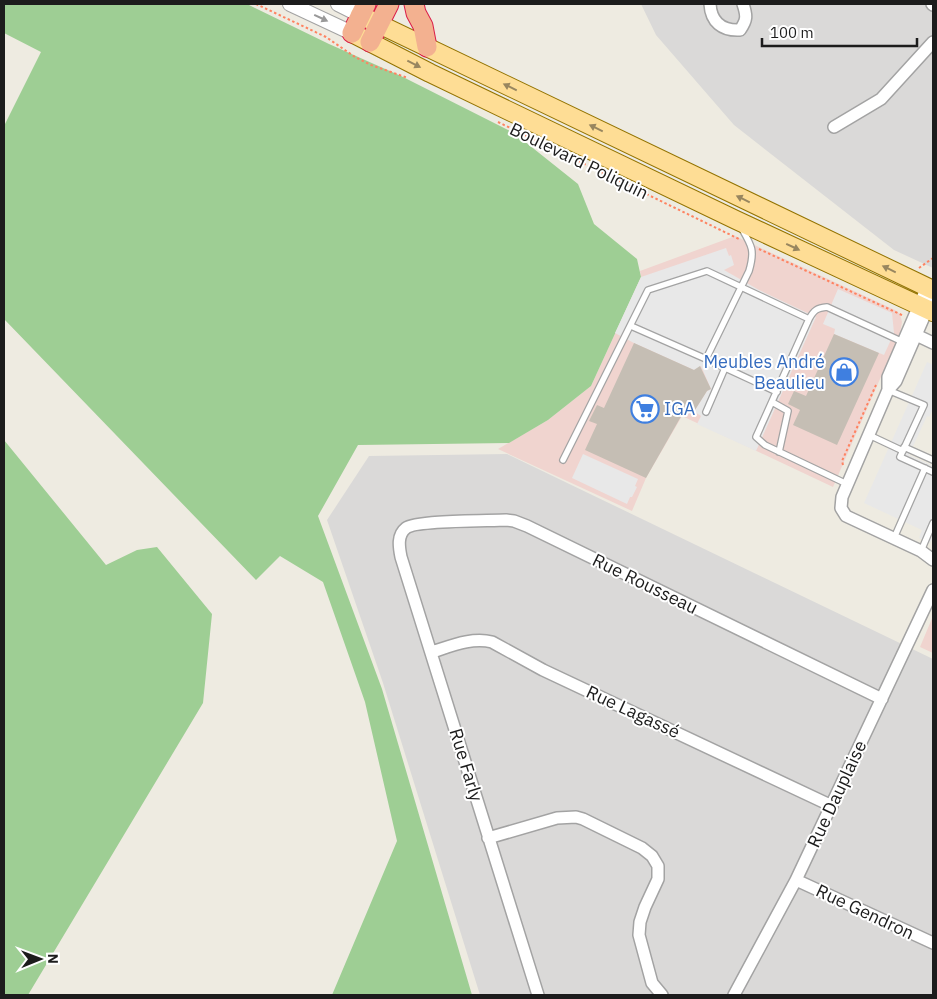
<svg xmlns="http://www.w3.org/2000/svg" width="937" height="999" font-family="'IBM Plex Sans',sans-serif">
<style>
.residential{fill:#dad9d8}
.commercial{fill:#f0d4cf}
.forest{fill:#9ece94}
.parking{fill:#e8e8e8}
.building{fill:#c5beb4}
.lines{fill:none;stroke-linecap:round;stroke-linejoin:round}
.service-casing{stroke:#a3a3a3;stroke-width:8}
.minor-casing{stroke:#a3a3a3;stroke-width:14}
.tertiary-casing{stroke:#a3a3a3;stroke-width:16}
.primary-casing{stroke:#937300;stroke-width:20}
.trunk-casing{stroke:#db1e49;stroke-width:21}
.path{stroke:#fe8361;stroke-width:2;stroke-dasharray:2.5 2.5;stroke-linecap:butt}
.service{stroke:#fff;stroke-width:5.5}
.minor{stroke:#fff;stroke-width:11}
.tertiary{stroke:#fff;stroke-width:14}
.primary{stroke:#fedd95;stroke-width:18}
.trunk{stroke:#f3b190;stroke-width:19}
.oneway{fill:#999}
.oneway2{fill:#98865f}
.labels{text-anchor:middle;stroke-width:4;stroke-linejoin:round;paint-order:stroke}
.street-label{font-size:18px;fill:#1c1c1c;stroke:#fff}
.shop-label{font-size:18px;fill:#366cbe;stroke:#fff;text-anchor:end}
</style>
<rect width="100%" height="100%" fill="#eeebe1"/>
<!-- residential -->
<path class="residential" d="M641,4H933V268L894,250L734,125L656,35Z
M507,454L933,659V995H480L383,683L327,520L369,456Z"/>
<!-- commercial -->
<path class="commercial" d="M735,236L895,310L900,314L902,322L900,333L833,487L682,416L646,478L632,511L498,449L548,420L591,386L641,277L640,271Z
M933,616V653L920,647Z"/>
<!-- forest -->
<path class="forest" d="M4,4H247L329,44L401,76L514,133L578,184L594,224L637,259L641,277L591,386L548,420L509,443L358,445L318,516L382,689L472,995H332L397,841L365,702L323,582L280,556L256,580L4,319V126L41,52L4,33Z
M4,440L106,565L137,550L157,547L212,614L203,703L28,995H4Z"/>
<!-- parking -->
<path class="parking" d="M726,248L729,256L731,255L734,265L724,270L759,290L816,317L756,451L697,424L701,416L695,412V410L707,391L711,389L701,366L694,370L634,343L615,333L641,277Z
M838,289L892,313L894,333L884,355L834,334L835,329L823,324Z
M927,362L933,365V409L929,417L927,416L909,455L933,466V537L930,543L919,538L922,530L864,503Z
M583,454L638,479L635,486L637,487L632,497H630L627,504L572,478Z"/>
<!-- building -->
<path class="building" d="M834,334L879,353L837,445L793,425L800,410L788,404L794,391L806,396Z
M634,343L694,370L700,366L711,389L707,391L695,410L687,406L646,478L585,450L597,424L589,421L597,405L604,408Z"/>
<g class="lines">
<!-- service casing -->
<g class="service-casing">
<path id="service" d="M631,326L706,359L777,392
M706,359L749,271C755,251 752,246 742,229
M888,390L924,405L900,457L933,472
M772,402L788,411L779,452
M706,412L725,368
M869,435L903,451
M904,447L933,460
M563,460L648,290L707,271L809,319
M847,484L765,445L756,437L809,319C814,310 817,308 827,307L903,342
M894,538L925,468
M921,551L933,523"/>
</g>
<!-- minor casing -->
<g class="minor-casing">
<path id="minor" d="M710,4C711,22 722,31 740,30C747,20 747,16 743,4
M932,4L933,5
M834,127L881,99L933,42
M933,296L896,381L888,390L842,497L841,508L846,516L921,551L933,560
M912,333L933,343
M888,390V377L927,287
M432,652C451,646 472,637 492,642L543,670L832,806
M488,838L557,818L576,817L583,819L642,848L652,856L658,866V879L645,907L640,922L639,935L652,983L662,995
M796,880L933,943
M538,995L401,557C399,547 397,535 406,528C416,520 489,521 506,520L514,521L527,526L882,699
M734,995L796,880L933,590"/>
</g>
<!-- tertiary casing -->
<g class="tertiary-casing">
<path id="tertiary" d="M290,4L352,33
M338,4L360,15"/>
</g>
<!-- primary casing -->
<g class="primary-casing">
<path id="primary" d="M360,15L933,290
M352,33L430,73L736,220L933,312"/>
</g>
<!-- trunk casing -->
<g class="trunk-casing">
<path id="trunk" d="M414,4L416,13L423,26L427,47
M352,33L366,4
M370,42L389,4"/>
</g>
<!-- path -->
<path class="path" d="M256,4L326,37L355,57L371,65L408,78
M498,122L739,239
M759,249L904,316
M919,268L933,258
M843,465L842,461L876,385"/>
<!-- service -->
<use href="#service" class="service"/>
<!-- minor -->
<use href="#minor" class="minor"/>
<!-- tertiary -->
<use href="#tertiary" class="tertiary"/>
<!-- primary -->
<use href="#primary" class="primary"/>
<!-- trunk -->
<use href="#trunk" class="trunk"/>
</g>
<!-- one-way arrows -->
<defs><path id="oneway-solid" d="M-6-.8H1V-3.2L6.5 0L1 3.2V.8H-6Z" transform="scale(1.25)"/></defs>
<use class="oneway" href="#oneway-solid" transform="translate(321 18) rotate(25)"/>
<g class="oneway2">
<use href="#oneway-solid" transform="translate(414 64) rotate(27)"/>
<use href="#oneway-solid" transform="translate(510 87) rotate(-154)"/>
<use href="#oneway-solid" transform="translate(596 128) rotate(-154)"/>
<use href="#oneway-solid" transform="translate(743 199) rotate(-154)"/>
<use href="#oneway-solid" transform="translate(793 247) rotate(25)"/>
<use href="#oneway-solid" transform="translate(889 269) rotate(-154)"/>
</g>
<!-- icons -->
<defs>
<g id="shop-ring" transform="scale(1.4375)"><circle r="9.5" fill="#fff" stroke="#3f7fe0" stroke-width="1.5"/><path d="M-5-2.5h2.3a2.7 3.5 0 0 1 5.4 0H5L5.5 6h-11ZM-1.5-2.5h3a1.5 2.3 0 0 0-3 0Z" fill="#3f7fe0"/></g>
<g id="supermarket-ring" transform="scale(1.4375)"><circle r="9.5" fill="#fff" stroke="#3f7fe0" stroke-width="1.5"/><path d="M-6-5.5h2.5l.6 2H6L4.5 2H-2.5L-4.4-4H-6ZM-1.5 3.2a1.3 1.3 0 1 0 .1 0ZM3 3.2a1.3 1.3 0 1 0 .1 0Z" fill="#3f7fe0"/></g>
</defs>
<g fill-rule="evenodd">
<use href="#shop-ring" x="844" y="372"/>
<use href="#supermarket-ring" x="645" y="409"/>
</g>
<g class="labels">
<!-- street labels -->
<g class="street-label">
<text transform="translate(579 161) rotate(26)" y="6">Boulevard Poliquin</text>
<text transform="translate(645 584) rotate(26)" y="6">Rue Rousseau</text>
<text transform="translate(633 712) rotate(25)" y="6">Rue Lagassé</text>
<text transform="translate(466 765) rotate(73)" y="6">Rue Farly</text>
<text transform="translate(837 794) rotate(-65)" y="6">Rue Dauplaise</text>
<text transform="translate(865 912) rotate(25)" y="6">Rue Gendron</text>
</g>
<!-- shop labels -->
<g class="shop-label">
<text x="825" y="368">Meubles André<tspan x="825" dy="21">Beaulieu</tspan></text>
<text x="664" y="415" text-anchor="start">IGA</text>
</g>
</g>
<!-- border -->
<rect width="937" height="999" fill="none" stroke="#1c1c1c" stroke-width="10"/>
<!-- north arrow -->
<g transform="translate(40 959) rotate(89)" stroke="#ffffff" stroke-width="4" paint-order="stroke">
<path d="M0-4L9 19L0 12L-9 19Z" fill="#1c1c1c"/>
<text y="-8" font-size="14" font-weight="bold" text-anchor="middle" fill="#1c1c1c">N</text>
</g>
<!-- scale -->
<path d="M762 38v8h155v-8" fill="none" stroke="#1c1c1c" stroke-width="2.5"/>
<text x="770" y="38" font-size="15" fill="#1c1c1c" stroke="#ffffff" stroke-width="4" paint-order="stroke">100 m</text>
</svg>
